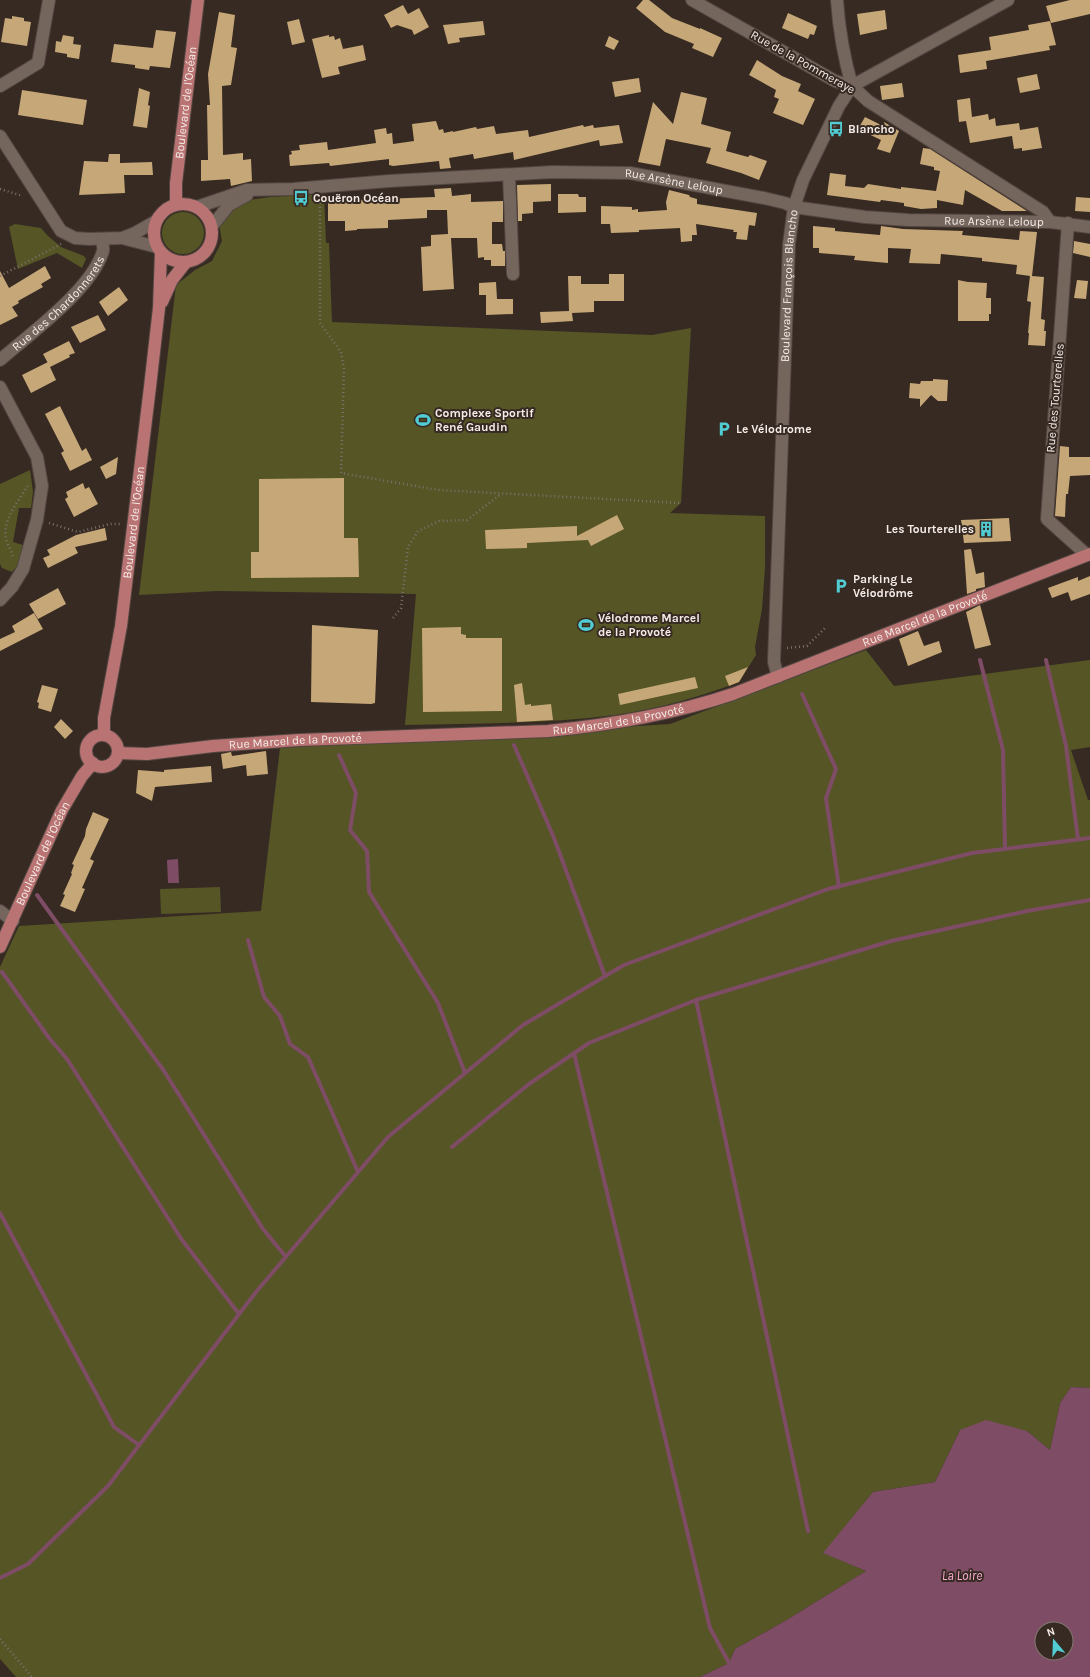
<svg xmlns="http://www.w3.org/2000/svg" width="1090" height="1677" font-family="Karla,sans-serif">
<style>
.green{fill:#555526}
.water{fill:#7e4d65;fill-rule:evenodd}
.lines{fill:none;stroke-linecap:round;stroke-linejoin:round}
.stream{stroke:#7e4d65;stroke-width:4}
.building{fill:#c6a878}
.minor-casing{stroke:#524641;stroke-width:14}
.major-casing{stroke:#524641;stroke-width:14}
.path{stroke:#7c716b;stroke-width:2.5;stroke-dasharray:1 3;stroke-linecap:butt}
.minor{stroke:#74655d;stroke-width:12}
.major{stroke:#b87372;stroke-width:12}
.labels{text-anchor:middle;stroke-width:4;stroke-linejoin:round;paint-order:stroke}
.street-label{font-size:12px;fill:#f5ece8;stroke:#372a23}
.poi-label{font-size:12px;font-weight:bold;fill:#f5ece8;stroke:#372a23;text-anchor:start}
.water-label{font-size:13px;font-style:italic;fill:#fdaed4;stroke:#372a23}
</style>
<rect width="100%" height="100%" fill="#372a23"/>
<!-- green -->
<path class="green" d="M324,194L326,243H329L332,322L652,335L691,328L681,503L670,513L765,516V568L762,609L755,647L756,655L739,682C699,697 657,709 615,715C546,724 475,723 405,725L416,594L217,591L139,595L176,285L195,270L212,261L222,241L219,224L226,212L249,200L271,197Z
M162 233a21 21 0 1 1 42 0a21 21 0 1 1-42 0Z
M15,224L41,228L47,235L61,247L84,256L86,259L82,268L57,253L18,269L9,227Z
M30,470L33,492L31,508H19L13,542L23,545L21,561L12,572L2,568L0,564V484Z
M866,650L894,686L1090,660V747L1071,750L1088,800H1090V1388L1071,1387L1060,1403L1050,1450L1027,1431L960,1430L935,1482L873,1492L824,1553L866,1571L785,1621L735,1649L729,1663L700,1677H16L0,1659V967L19,926L261,911L280,748L670,724Z
M220,887L221,912L161,914L160,889Z"/>
<!-- water -->
<path class="water" d="M178,859L179,883H168L167,860Z
M1071,1387L1090,1388V1677H700L729,1663L735,1649L785,1621L866,1571L823,1553L873,1492L935,1482L960,1430L986,1420L1027,1431L1050,1450L1060,1403ZM1042,1629H1066V1653H1042Z"/>
<g class="lines">
<!-- stream -->
<path class="stream" d="M980,660L1003,750L1005,848
M1046,660L1066,746L1078,839
M802,694L836,769L826,798L839,887
M514,745L554,838L605,976
M339,755L356,793L350,830L367,851L369,892L438,1003L465,1073
M37,895L164,1071L263,1229L286,1257
M248,940L264,997L280,1016L290,1044L308,1057L358,1172
M2,972L49,1038L67,1059L182,1240L239,1314
M696,1000L808,1531
M574,1053L710,1628L729,1663
M452,1147L529,1084L589,1043L696,1000L891,941L1027,911L1090,900
M0,1213L114,1427L139,1445
M0,1578L28,1564L108,1486L256,1292L388,1137L523,1025L624,965L828,889L972,853L1090,838"/>
</g>
<!-- building -->
<path class="building" d="M643,0H649L672,18L700,29V28L722,38L713,57L692,48L694,44L665,32L636,8Z
M1070,0H1090V14L1051,23L1046,6Z
M403,5L408,14L419,8L429,27L414,35L412,30L397,25L391,28L384,15Z
M885,10L887,29L860,35L857,14Z
M219,12L235,15L231,47L237,48L231,85L222,86L223,155L243,153V160L251,159L252,181L231,186L230,179L201,181V160H208L207,105H210L208,74Z
M788,13L817,26L814,35L810,34L808,39L782,28Z
M12,16L24,18V21L31,22L27,46L1,42L5,18L12,19Z
M299,19L305,42L292,45L287,22Z
M483,21L485,35L459,38L460,42L448,44L443,25Z
M1050,21L1056,45L1049,46L1050,50L986,61L987,69L960,73L958,55L991,50L989,37L1029,30L1028,25Z
M156,30L176,32L170,68L150,66L149,70L135,68V65L111,62L114,44L153,48Z
M63,35L74,37L73,44L81,45L79,59L67,57V54L55,52L56,41L61,42Z
M329,35V37L334,36L335,40L340,38L343,49L363,45L366,60L338,67L340,74L322,78L312,39Z
M609,36L619,41L614,50L605,46Z
M757,60L782,76L801,84L798,91L815,99L803,125L773,113L779,99L774,97L776,90L749,75Z
M1037,74L1040,89L1020,93L1017,78Z
M639,78L641,92L615,97L612,82Z
M902,83L904,97L882,100L880,86Z
M139,88L150,92L148,105L150,106L147,128L133,126Z
M22,90L87,100L83,125L18,115Z
M681,92L707,98L701,124L731,132L726,151L748,157L750,155L767,161L759,180L741,173L706,163L711,148L666,139L660,166L638,162L653,102L673,124Z
M970,98L972,117L988,114L989,120L995,118L996,126L1019,123L1020,130L1038,127L1042,148L1022,151V148L1014,149L1012,136L970,143L966,121L959,122L957,100Z
M865,117L885,127L884,122L899,131L890,153L877,149L881,140L858,129Z
M436,121L439,130L443,129L444,133L453,131V132L476,127L477,129L494,126L496,134L528,130L529,137L583,125L584,127L593,125L594,128L619,125L623,143L600,146L599,140L514,160L513,152L474,159L473,154L449,158L451,168L440,169L439,161L393,166L389,165V159L330,166L329,163L290,166L289,155L292,154L291,151L300,150L299,145L327,142L328,150L376,143L374,130L386,128L387,134L392,133L393,144L414,141L412,124Z
M923,148L930,149L1027,211H1002L965,190L963,205L937,200V208L921,209L904,206V203L881,200L880,202L827,195L830,173L846,175L845,186L864,188L868,184L901,189V187L936,191L940,171L934,170V167L920,164Z
M109,154H120V163L152,162L153,175H124L125,193L79,195L84,161L108,162Z
M551,184V201L533,202V213L522,214V221H518L517,185Z
M451,188L452,196L471,194V202L503,201V222H492V244H502L503,251H505V266H491V260H484V257L478,258L477,238H451L454,289L423,291L421,247L431,246V235L448,234L447,210H427V218L388,220V228L357,229V230L345,231V221H328V201L435,197L434,189Z
M669,190L689,195L690,197L697,199V204L757,213L755,226L749,225L747,240L736,239L737,232H733L734,230L696,224L697,235H692V241L681,242L680,228L639,230V232L611,233L610,224H601V206L632,207V210L638,209V212L667,210L666,202Z
M558,194H578L579,197H586V212L558,213Z
M1076,197L1090,198V212L1075,211Z
M813,226L835,228V231L880,235L881,226L903,229L963,231L962,235L1019,240L1020,231L1037,232L1032,276L1044,277L1041,319L1045,320L1044,331H1046L1045,346L1028,345L1029,333H1028L1031,302L1027,301L1030,276L1016,274L1017,265L982,261V258L941,254L940,264L909,263L911,249L888,248V263L854,260L855,256L819,253V248H813Z
M1074,241L1090,244V257L1073,253Z
M45,266L51,278L41,284L43,287L18,301L19,303L12,307L18,316L0,325V271L9,288Z
M609,274H624V301H594V312L572,313L573,321L541,323L540,312L569,311L568,276H581V284H609Z
M958,280L968,282L987,283L986,298H991V314H989V321H958Z
M1077,280L1088,281L1086,299L1074,298Z
M496,282L497,299H513V314L486,315V295H479V283Z
M119,287L128,300L108,316L99,302Z
M98,315L106,330L80,343L71,327Z
M69,341L75,353L69,355L70,357L50,367L56,380L31,393L22,375L48,362L49,365L43,354Z
M933,379L948,380L947,401H938L931,395L920,407V399L909,398L910,383L920,384L921,381H933Z
M60,406L82,451L86,448L92,460L70,471L61,453L64,451L45,414Z
M1060,446L1069,447V457H1090V475L1070,476L1068,494H1066L1065,517L1055,516Z
M118,457L116,474L106,479L100,467Z
M344,478V538H358L359,577L251,578V552H259V479Z
M83,483L85,489L89,487L98,504L74,517L65,499L68,497L66,492Z
M617,515L624,529L591,546L588,540L527,543V548L486,549L485,530L577,526V536Z
M1009,518L1011,541L964,543L961,520Z
M105,528L107,540L75,547L78,553L48,568L43,558L50,555L47,550L76,535Z
M971,549L976,574L984,572L985,587L976,589V591L967,594L964,550Z
M1090,576V594L1071,601L1068,592L1052,598L1048,588L1078,577V581Z
M58,588L66,604L38,619L29,604Z
M980,605L991,645L975,649L966,612Z
M34,613L43,629L0,651V639L15,632L12,626Z
M312,625L378,630L375,703L371,704L311,702Z
M461,627V634L466,635V638H502V711L423,712L422,628Z
M918,631L924,646L939,641L942,652L908,666L899,639Z
M748,667L739,682L729,686L725,676Z
M695,677L698,688L620,705L618,694Z
M522,683L525,705L531,704V706L551,704L553,720L517,722L514,685Z
M42,685L58,689L51,712L38,708L39,703L37,702Z
M61,719L73,731L65,739L54,727Z
M266,751L268,774L247,776L246,765L223,769L221,754L231,752L232,756Z
M211,766L212,782L155,787L152,801L136,793L138,770L164,772V770Z
M93,812L109,819L90,859L94,861L82,888L85,889L75,912L60,906L65,895L63,894L72,874L71,873L74,865L72,864L85,836L86,829Z"/>
<g class="lines">
<!-- minor casing -->
<g class="minor-casing">
<g id="minor">
<path d="M692,0L835,81L852,86L868,101L1043,212L1050,222"/>
<path d="M837,0C839,30 844,58 852,86"/>
<path d="M0,86L38,63L49,0"/>
<path d="M0,136L61,231L75,238L89,239L122,238L135,233L156,221"/>
<path d="M509,175L513,274"/>
<path id="s1" d="M197,207L247,190L293,189L389,181L552,172L630,173L764,198L785,203L794,207L865,217L908,220L1050,222L1090,227"/>
<path d="M1068,223L1047,519L1087,555"/>
<path d="M212,226L229,205L247,195"/>
<path d="M122,238L157,247"/>
<path id="s2" d="M0,360C30,334 92,289 103,251C104,248 102,243 102,239"/>
<path d="M0,387L37,457L42,486L37,520L23,569L12,587L0,600"/>
<path id="s3" d="M778,677L774,662L789,244L794,207L803,180L839,106L852,86L1008,0"/>
<path d="M0,911L13,921"/>
</g>
</g>
<!-- major casing -->
<g class="major-casing">
<g id="major">
<circle cx="183" cy="233" r="29"/>
<path id="s4" d="M176,204V183L198,0"/>
<path d="M162,302L172,280L186,262"/>
<path id="s5" d="M104,735V718L121,626L150,387L159,308L161,252"/>
<circle cx="102" cy="751" r="16"/>
<path id="s6" d="M118,753L147,754L213,746L299,740L548,731C611,725 673,714 733,694L1090,554"/>
<path id="s7" d="M0,947L62,810L82,776L93,763"/>
</g>
</g>
<!-- path -->
<path class="path" d="M0,189L23,196
M320,199V323L341,352L344,369L341,473L438,490L681,503
M0,276L61,244
M49,523L78,532L110,524H121
M13,556C11,550 7,544 6,538C2,519 20,499 29,484
M393,618L401,608L408,547L418,531L439,521L467,520L501,494
M787,648L807,646L825,628
M0,1639L32,1677"/>
<!-- minor -->
<use href="#minor" class="minor"/>
<!-- major -->
<use href="#major" class="major"/>
</g>
<!-- icons -->
<defs>
<g id="bus-bare" transform="scale(1.2)"><path d="M-5-6H5V4H4V6H2V4H-2V6H-4V4H-5ZM-3.5-4V0h7V-4ZM-3.5 1.2v1.5H-2V1.2ZM2 1.2v1.5H3.5V1.2Z" fill="#51ccd2" stroke="#372a23" stroke-width="2.5" paint-order="stroke"/></g>
<g id="stadium-bare" transform="scale(1.2)"><path d="M0-5a6.5 5 0 1 0 0 10a6.5 5 0 1 0 0-10ZM-3.5-1.8h7v3.6h-7Z" fill="#51ccd2" stroke="#372a23" stroke-width="2.5" paint-order="stroke"/></g>
<g id="parking-bare" transform="scale(1.2)"><path d="M-3.5-5.5H1a3.5 3.5 0 0 1 0 7H-1V5.5H-3.5ZM-1-3.4V-.6H.8a1.4 1.4 0 0 0 0-2.8Z" fill="#51ccd2" stroke="#372a23" stroke-width="2.5" paint-order="stroke"/></g>
<g id="building-bare" transform="scale(1.2)"><path d="M-4-6H4V6H1V3H-1V6H-4ZM-2.5-4.3h1.7v1.8h-1.7ZM.8-4.3h1.7v1.8H.8ZM-2.5-1h1.7V.8h-1.7ZM.8-1h1.7V.8H.8Z" fill="#51ccd2" stroke="#372a23" stroke-width="2.5" paint-order="stroke"/></g>
</defs>
<g fill-rule="evenodd">
<use href="#bus-bare" x="836" y="129"/>
<use href="#bus-bare" x="301" y="198"/>
<use href="#stadium-bare" x="423" y="420"/>
<use href="#parking-bare" x="724" y="429"/>
<use href="#building-bare" x="986" y="529"/>
<use href="#parking-bare" x="841" y="586"/>
<use href="#stadium-bare" x="586" y="625"/>
</g>
<g class="labels">
<!-- street labels -->
<g class="street-label">
<text transform="translate(803 62) rotate(29)" y="4">Rue de la Pommeraye</text>
<text dy="4" stroke="none"><textPath href="#s4" startOffset="102">Boulevard de l'Océan</textPath></text>
<text dy="4" stroke="none"><textPath href="#s1" startOffset="481">Rue Arsène Leloup</textPath></text>
<text dy="4" stroke="none"><textPath href="#s1" startOffset="805">Rue Arsène Leloup</textPath></text>
<text dy="4" stroke="none"><textPath href="#s3" startOffset="392">Boulevard François Blancho</textPath></text>
<text dy="4" stroke="none"><textPath href="#s2" startOffset="82">Rue des Chardonnerets</textPath></text>
<text transform="translate(1055 398) rotate(-85)" y="4">Rue des Tourterelles</text>
<text dy="4" stroke="none"><textPath href="#s5" startOffset="215">Boulevard de l'Océan</textPath></text>
<text dy="4" stroke="none"><textPath href="#s6" startOffset="826">Rue Marcel de la Provoté</textPath></text>
<text dy="4" stroke="none"><textPath href="#s6" startOffset="502">Rue Marcel de la Provoté</textPath></text>
<text dy="4" stroke="none"><textPath href="#s6" startOffset="178">Rue Marcel de la Provoté</textPath></text>
<text dy="4" stroke="none"><textPath href="#s7" startOffset="103">Boulevard de l'Océan</textPath></text>
</g>
<!-- poi labels -->
<g class="poi-label">
<text x="848" y="133">Blancho</text>
<text x="313" y="202">Couëron Océan</text>
<text x="435" y="417">Complexe Sportif<tspan x="435" dy="14">René Gaudin</tspan></text>
<text x="736" y="433">Le Vélodrome</text>
<text x="974" y="533" text-anchor="end">Les Tourterelles</text>
<text x="853" y="583">Parking Le<tspan x="853" dy="14">Vélodrôme</tspan></text>
<text x="598" y="622">Vélodrome Marcel<tspan x="598" dy="14">de la Provoté</tspan></text>
</g>
<!-- water labels -->
<g class="water-label">
<text x="962" y="1580">La Loire</text>
</g>
</g>
<!-- north arrow -->
<g transform="translate(1054 1641) rotate(341)"><circle r="19" fill="#372a23" stroke="#837872"/>
<path d="M0-3L7 15L0 10L-7 15Z" fill="#51ccd2"/>
<text y="-6" font-size="11" font-weight="bold" text-anchor="middle" fill="#f5ece8">N</text>
</g>
</svg>
